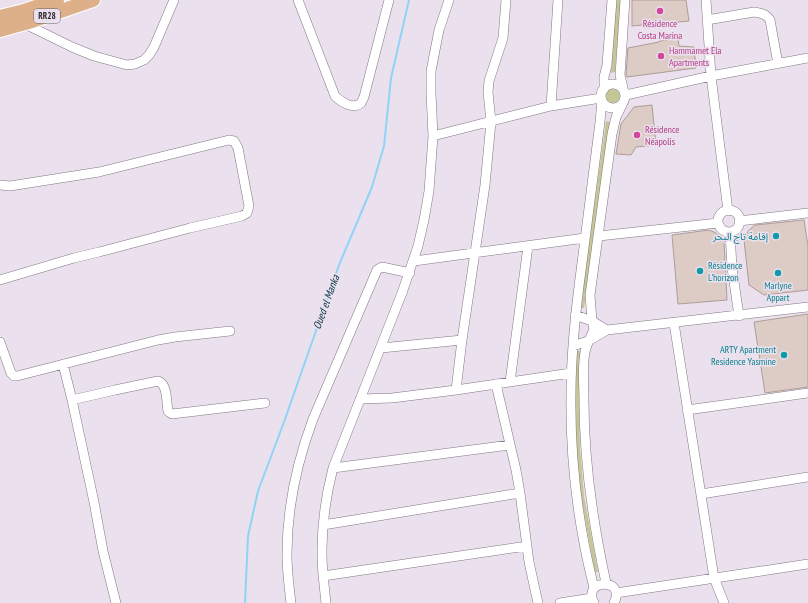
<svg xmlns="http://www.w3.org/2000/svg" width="808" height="603" font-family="'PT Sans Narrow','Noto Sans Arabic',sans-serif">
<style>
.green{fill:#c4c794}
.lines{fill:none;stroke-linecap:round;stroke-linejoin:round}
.stream{stroke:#8fd4f7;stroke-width:2}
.building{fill:#ddccc6;stroke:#ad9c97}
.street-casing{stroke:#817783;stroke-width:10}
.primary-casing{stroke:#fff;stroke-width:16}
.street{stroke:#fff;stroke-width:9}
.primary{stroke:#ddb08a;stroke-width:14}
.hotel-dot{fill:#d1479c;stroke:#ebe0ed;stroke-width:1.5}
.culture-dot{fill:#0f9aa8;stroke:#ebe0ed;stroke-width:1.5}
.labels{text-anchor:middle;stroke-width:3;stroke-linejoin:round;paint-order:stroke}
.shield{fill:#ebe0ed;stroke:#655e65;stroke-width:1}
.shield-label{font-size:9px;font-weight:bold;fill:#2b272b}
.hotel-label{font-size:10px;fill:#b23c85;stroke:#ebe0ed;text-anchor:start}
.culture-label{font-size:10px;fill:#0d838f;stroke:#ebe0ed;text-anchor:end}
.water-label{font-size:11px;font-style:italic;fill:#053041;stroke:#ebe0ed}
</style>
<rect width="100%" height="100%" fill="#ebe0ed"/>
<!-- green -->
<path class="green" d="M616,0H621L615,72L611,73Z
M606 96a7 7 0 1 1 14 0a7 7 0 1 1-14 0Z
M606,121L610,122L584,308H580Z
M576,351H581L579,407L580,448L584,496L598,572H595C587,531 579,490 576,449C574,416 575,384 576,351Z"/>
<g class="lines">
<!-- stream -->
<path class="stream" d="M245,603L248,536L258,491L284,422L339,265L372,187L384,146L391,78L409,0"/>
</g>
<!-- building -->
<path class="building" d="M632,0H686L689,21L632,26Z
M678,39L679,46L694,47L696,68L627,77L626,75L628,48L659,42V41Z
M652,105L656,145L636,147L631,155L616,154L621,124L634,107Z
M804,220L808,246V290L764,295L749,285L744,240L748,231L755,225Z
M709,230L716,233L724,242L727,300L678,304L672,235Z
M808,314V387L765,393L754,322Z"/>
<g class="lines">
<!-- street casing -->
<g class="street-casing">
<path id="street" d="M298,0L335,96C341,102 353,110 361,103C362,101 363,99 364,97L389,0
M706,0L711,76L728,211
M707,20L754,12C761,13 766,14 770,20L778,64
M23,23L72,47L94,56L127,65L135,64L144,60L149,55L154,47L174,0
M601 96a12 12 0 1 1 24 0a12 12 0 1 1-24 0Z
M623,88L620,75L625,0
M604,89V77L607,65L612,0
M626,95L711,76L808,58
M551,106L558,0
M433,136L551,106L601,98
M0,185L10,186L99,172L229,140L234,141L238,148L249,206L247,213L242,216L190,228L99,252L74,258L0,280
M718 221a11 11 0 1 1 22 0a11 11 0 1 1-22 0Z
M739,221L808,213
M730,232L732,268L739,316
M599,236L718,223
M414,261L585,238
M575,315L592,321L607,330
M674,323L714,578L724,603
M0,342L11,373L14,376H17L158,340L175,337L230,331
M573,346L588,341L607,330L808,307
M381,348L462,340
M63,364L72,400L94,502L103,551L116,603
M510,382L528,246
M496,384L516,470L520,493L529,562L538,603
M456,390L462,340L485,185L491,122L488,92L489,81L503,38L506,0
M360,399L392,398L456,390L571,373
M72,400L115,390L158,381C168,385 166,401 168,411L169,412L172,414L265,403
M687,410L808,393
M333,468L510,445
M701,494L808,477
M323,525L520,493
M323,576L527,546
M606,583C593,523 584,462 584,401C584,385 582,368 585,352C587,343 591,337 594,329L592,321L590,295L612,134L616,117L622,105
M594,588C578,525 570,458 571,393C571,349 576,307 582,263C588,216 594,169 600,122L602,100
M616,593L808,564
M291,603C289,587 287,570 287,554C287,508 297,462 313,419L377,270L380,268L382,267L410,273
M326,603C325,594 324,585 323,575C320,540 324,503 333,468L402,293L418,246L424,220L429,191L433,136L431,93V71L439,30L449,0
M560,603L592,598
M594,603C581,579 627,577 614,603"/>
</g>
<!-- primary casing -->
<g class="primary-casing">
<path id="primary" d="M0,17L24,11L57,0
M0,30L32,21L93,0"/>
</g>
<!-- street -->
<use href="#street" class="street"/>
<!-- primary -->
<use href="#primary" class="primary"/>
</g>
<!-- markers -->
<g class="hotel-dot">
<circle cx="660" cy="11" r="4"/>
<circle cx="661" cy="56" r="4"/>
<circle cx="637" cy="135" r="4"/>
</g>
<g class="culture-dot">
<circle cx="776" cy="236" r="4"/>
<circle cx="700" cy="271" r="4"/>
<circle cx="778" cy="273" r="4"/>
<circle cx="784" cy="355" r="4"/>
</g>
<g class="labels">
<!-- shield labels -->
<rect class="shield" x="34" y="9" width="26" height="14" rx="3"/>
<g class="shield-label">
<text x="47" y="19">RR28</text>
</g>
<!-- hotel labels -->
<g class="hotel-label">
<text x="660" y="27" text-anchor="middle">Résidence<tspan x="660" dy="12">Costa Marina</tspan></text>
<text x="669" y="54">Hammamet Ela<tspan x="669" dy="12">Apartments</tspan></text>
<text x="645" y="133">Résidence<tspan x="645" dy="12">Néapolis</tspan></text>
</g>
<!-- culture labels -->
<g class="culture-label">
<text x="768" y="240">إقامة تاج البحر</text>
<text x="708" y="269" text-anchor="start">Résidence<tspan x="708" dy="12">L'horizon</tspan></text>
<text x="778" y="289" text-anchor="middle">Marlyne<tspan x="778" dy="12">Appart</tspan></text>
<text x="776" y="353">ARTY Apartment<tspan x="776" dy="12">Residence Yasmine</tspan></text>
</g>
<!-- water labels -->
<g class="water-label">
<text transform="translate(326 302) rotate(-70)" y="4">Oued el Manka</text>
</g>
</g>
</svg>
